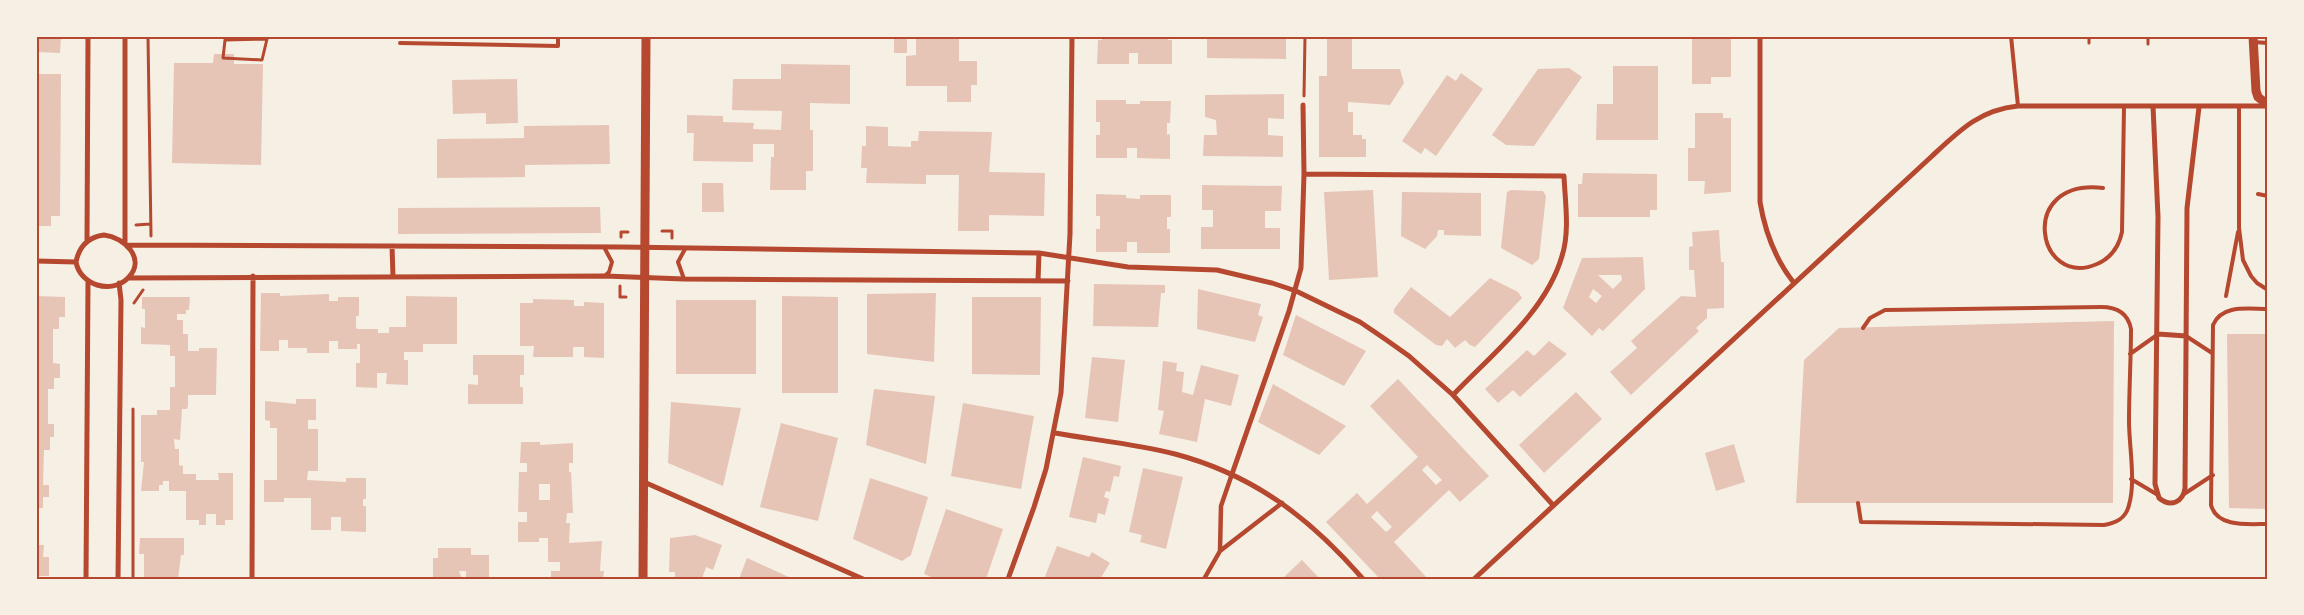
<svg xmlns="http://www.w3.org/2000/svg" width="2304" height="615" font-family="Inter,sans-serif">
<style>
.building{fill:#e6c5b7;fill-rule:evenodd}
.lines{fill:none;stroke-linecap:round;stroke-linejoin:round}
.path{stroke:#b5482f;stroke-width:3}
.service{stroke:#b5482f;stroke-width:4}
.pedestrian{stroke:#b5482f;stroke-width:4.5}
.minor{stroke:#b5482f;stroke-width:5}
.tertiary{stroke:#b5482f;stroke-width:9}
.neatline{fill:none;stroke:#b5482f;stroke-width:2}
</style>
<rect width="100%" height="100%" fill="#f6efe4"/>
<!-- building -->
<path class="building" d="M36,36H61L60,53L36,52Z
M894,36H907V53H894Z
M1102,36H1169L1168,40H1172V64H1138V53H1129V64H1097L1098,40H1102Z
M1219,36L1286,38V59L1207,58V37Z
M1327,36H1352V69H1400L1404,83L1390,105L1348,102V112H1353V135H1362V139H1366V157H1319V76H1327Z
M1441,36H1516V39L1441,38Z
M1658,36H1731V77H1711V84H1692V39H1658Z
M916,39H959V61H977V85H971V102H947V86H906V56L916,55Z
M214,54H234V64H263L261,165L172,163L174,63H213Z
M781,64L850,65V104L810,103V130H813V171H806V190H770L771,157H774V144H753V162L693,161L694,133H687V115L723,116V122L754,123L753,129L781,130L782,111L732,110L733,79H781Z
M1613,66H1658V140H1596L1597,104H1613Z
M1569,68L1582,77L1534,146L1506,145L1492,135L1538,69Z
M1461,73L1483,89L1436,156L1425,148L1421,154L1402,141L1447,75L1456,81Z
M36,74H61L60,216H51V226H36Z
M517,79L518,123L486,124V113L453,114L452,80Z
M1284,94V119L1268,118V135L1283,136V157L1203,156L1204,135H1217L1216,120L1205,117V95Z
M1096,100H1126V104H1140V101H1171L1170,123H1167V135L1170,134V159L1137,158V148H1127V158H1096V135H1100V122H1096Z
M1695,113H1723V118H1731V192L1704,194L1705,181H1688V148H1695Z
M609,125L610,164L525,165V177L437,178V139L524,138V126Z
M866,126L888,127V146L911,147V141H918L919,131L992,132L989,172L1045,173L1044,216L989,215V231H958L959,175H926V184L866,183L867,168H861L862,146H866Z
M1583,173L1657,174V210H1650V217H1578V184H1582Z
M702,183H723L724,212H702Z
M1202,185L1282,186L1281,211H1265V228H1280V249H1201V227H1213V210H1202Z
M1373,190L1378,277L1329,280L1324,192Z
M1511,190L1543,191L1546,196L1539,259L1532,265L1501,248L1507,192Z
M1402,192L1481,193V236L1444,235V230H1438L1437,236L1425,249L1401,236Z
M1096,194L1126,195V198L1140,199V195H1171V217H1167V229H1170V253H1137V242H1127V252H1096V229H1100V216H1096Z
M600,207L601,233L398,234V208Z
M1719,230L1721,262H1724V308L1707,309V318L1696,328L1699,331L1631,395L1610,372L1637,348L1631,341L1681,296L1696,297L1694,270H1689V247L1693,246L1692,232Z
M1643,257L1645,289L1603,331L1599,328L1592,336L1563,308L1582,258ZM1598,275H1621L1622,280L1613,289ZM1593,289L1602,296L1596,303L1589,297Z
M1490,278L1518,292L1522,298L1475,347L1470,345L1465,340L1455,348L1447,339L1442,346L1436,345L1394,313V309L1411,287L1450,317Z
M1094,284L1165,285V293H1161L1158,327L1093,326Z
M1198,289L1261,304L1258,315L1263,317L1255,342L1197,329Z
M261,293H280V296L329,294V301H338V297H359V316H356V327L357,329H378V333H389V327H406V296L457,297V344H423V352H404V360H408V385L386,384L387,373H377V388L356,387V363H360V344H357V349H338V341H329V353H307V348H288V340H279V351H260Z
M936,293L934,362L867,354V294Z
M36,296L65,297V317H59V329H53V363L60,364V378H54V389H48V424H54V437H50V450H44L43,485H49V497H43V508H36Z
M782,296L838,297V393H782Z
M142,297H190L189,310H186V314H177V320H183V334H188V351H199V348H217L216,395H188V406L187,409H182L180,440L174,439L175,449H179V465L183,466V474H196V480H219L218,473H233V520H225V525H216V514H206V525H199V520H186V491H169V481H163V485H159V491H141L144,462H141V415H157V410H170V387H175V356H170V345L141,344V327L145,328V309H142Z
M972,297H1041L1040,375L972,374Z
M533,299L574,300V306H584V302L604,303V358L584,357V347H573V357H533L534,346H520V303H533Z
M676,300H756V374H676Z
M1296,315L1366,351L1344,386L1283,355Z
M2114,321L2113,503H1796L1804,360L1839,328Z
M2227,334H2268V509L2229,508Z
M1549,341L1567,354L1520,397L1513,390L1498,403L1485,389L1527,350L1534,356Z
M473,355H524V375H520V387H523V404H468V384L478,385V375H473Z
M1092,357L1125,360L1118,422L1085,418Z
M1163,361L1177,363L1176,371L1184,372L1182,392L1193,395L1201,365L1239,375L1231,406L1205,399L1197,442L1159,434L1164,411L1158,410Z
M1398,379L1489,476L1460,502L1449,490L1394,542L1428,579H1380L1326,522L1357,493L1367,504L1418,457L1370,406ZM1427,465L1442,480L1436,485L1422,470ZM1377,511L1392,527L1386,532L1371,517Z
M1273,384L1346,426L1319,455L1258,422Z
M874,389L935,396L926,464L866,445Z
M1576,392L1602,419L1544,473L1519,445Z
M296,399H316V420H308V429H318V471H308L307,480L346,482V478H366V499H363V506H366V532L341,531V517H331V530H311V498H284V502H264V480H277V428H270V421L265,420V401L296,404Z
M671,402L741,408L723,486L668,463Z
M963,403L1034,416L1021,489L951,476Z
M781,423L838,438L818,521L760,507Z
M521,442H540V445L573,443V463H569V472H571L573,513H567L566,523H570L569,543L602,541L600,571H604L603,579H551V571H560V562H548V538H539V542H518V522H527V512H518L519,472H527V463H520ZM539,484H550V500H539Z
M1734,444L1745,482L1716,491L1705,453Z
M1083,457L1121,466L1119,477L1114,476L1110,492L1106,491L1104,497L1109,499L1105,515L1098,513L1096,523L1069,517Z
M1143,468L1183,477L1166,549L1140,542L1142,535L1129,532Z
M870,478L928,497L911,555L902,561L853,539Z
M946,509L1003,529L986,579H936L924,574Z
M695,535L722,545L713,570L706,567L702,579H675V572H669L670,538Z
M140,538H184V555H181L178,579H144V554H139Z
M36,545H44L43,557H49V576H36Z
M1057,546L1089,557L1092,552L1110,563L1100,579H1044Z
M438,548H471V555H489V579H466V571H459L462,579H433V558H438Z
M747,558L793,579H739Z
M1302,560L1320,579H1282Z"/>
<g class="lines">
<!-- path -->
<path class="path" d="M148,36L151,236
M267,39L225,40L223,58L262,60L267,39V36
M2089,43V36
M2148,44V36
M1304,96L1305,36
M136,225L150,224
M662,231H672V238
M621,237V232H628
M620,286V297H626
M134,303L143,290
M133,579V409"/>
<!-- service -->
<path class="service" d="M2011,36L2018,106
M2253,42L2268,43
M400,43L558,46V36
M2239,107V228L2243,260L2251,276L2257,283L2268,290
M2103,188C2016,178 2037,290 2097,264C2111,258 2119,246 2122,232L2124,107
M2258,194L2268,196
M604,247L612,262L609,272L605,276
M684,279L678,262L685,249
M2226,296L2238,232
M2268,309C2248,309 2222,304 2213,325L2211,505C2217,528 2249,524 2268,524
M2186,336L2212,353
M2130,354L2157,335
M2131,479L2158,495
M2184,494L2213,475
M1858,503L1861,522L2104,525C2117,523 2126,518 2129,505C2136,481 2129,446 2129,421C2129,390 2131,360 2131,329C2128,313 2117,307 2101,307L1885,310L1870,318L1863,328"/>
<!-- pedestrian -->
<path class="pedestrian" d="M1232,474L1221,506L1220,551L1282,503
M1204,579L1220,551"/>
<!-- minor -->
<path class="minor" d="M1760,36V202C1765,232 1775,259 1794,283
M2153,106L2158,217L2155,484L2159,498C2171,508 2183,502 2185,488L2187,208L2199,107
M1304,174L1564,176C1565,201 1570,231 1562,256C1546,312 1492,354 1453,395
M104,235C124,237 147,259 128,278C111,295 80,285 76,262C79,247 88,237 104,235Z
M87,241L88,36
M125,242V36
M127,245L621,247L1039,253L1128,267L1217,270L1272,283L1296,291L1360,322L1385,339L1409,356L1453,395L1553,505
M392,246L393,276
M36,261L76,262
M128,278L605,276L684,279L1068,281
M1038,281L1039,253
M2158,334L2186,336
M1055,433C1094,440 1136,444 1175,454C1254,475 1310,518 1363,579
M1232,474L1289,311L1301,268L1304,174L1303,105
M644,482L863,579
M86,579L88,281
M118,579L121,300L119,283
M252,579L253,276
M1008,579L1034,507L1046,469L1061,393L1070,234L1072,36
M1474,579L1931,157C1959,131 1979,110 2018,106H2267"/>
<!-- tertiary -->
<path class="tertiary" d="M2253,36L2256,91L2258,97L2268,105
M643,579L646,36"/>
</g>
<!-- border -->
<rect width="2304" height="615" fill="none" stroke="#f6efe4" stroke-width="75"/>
<rect x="38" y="38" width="2228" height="540" class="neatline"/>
</svg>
